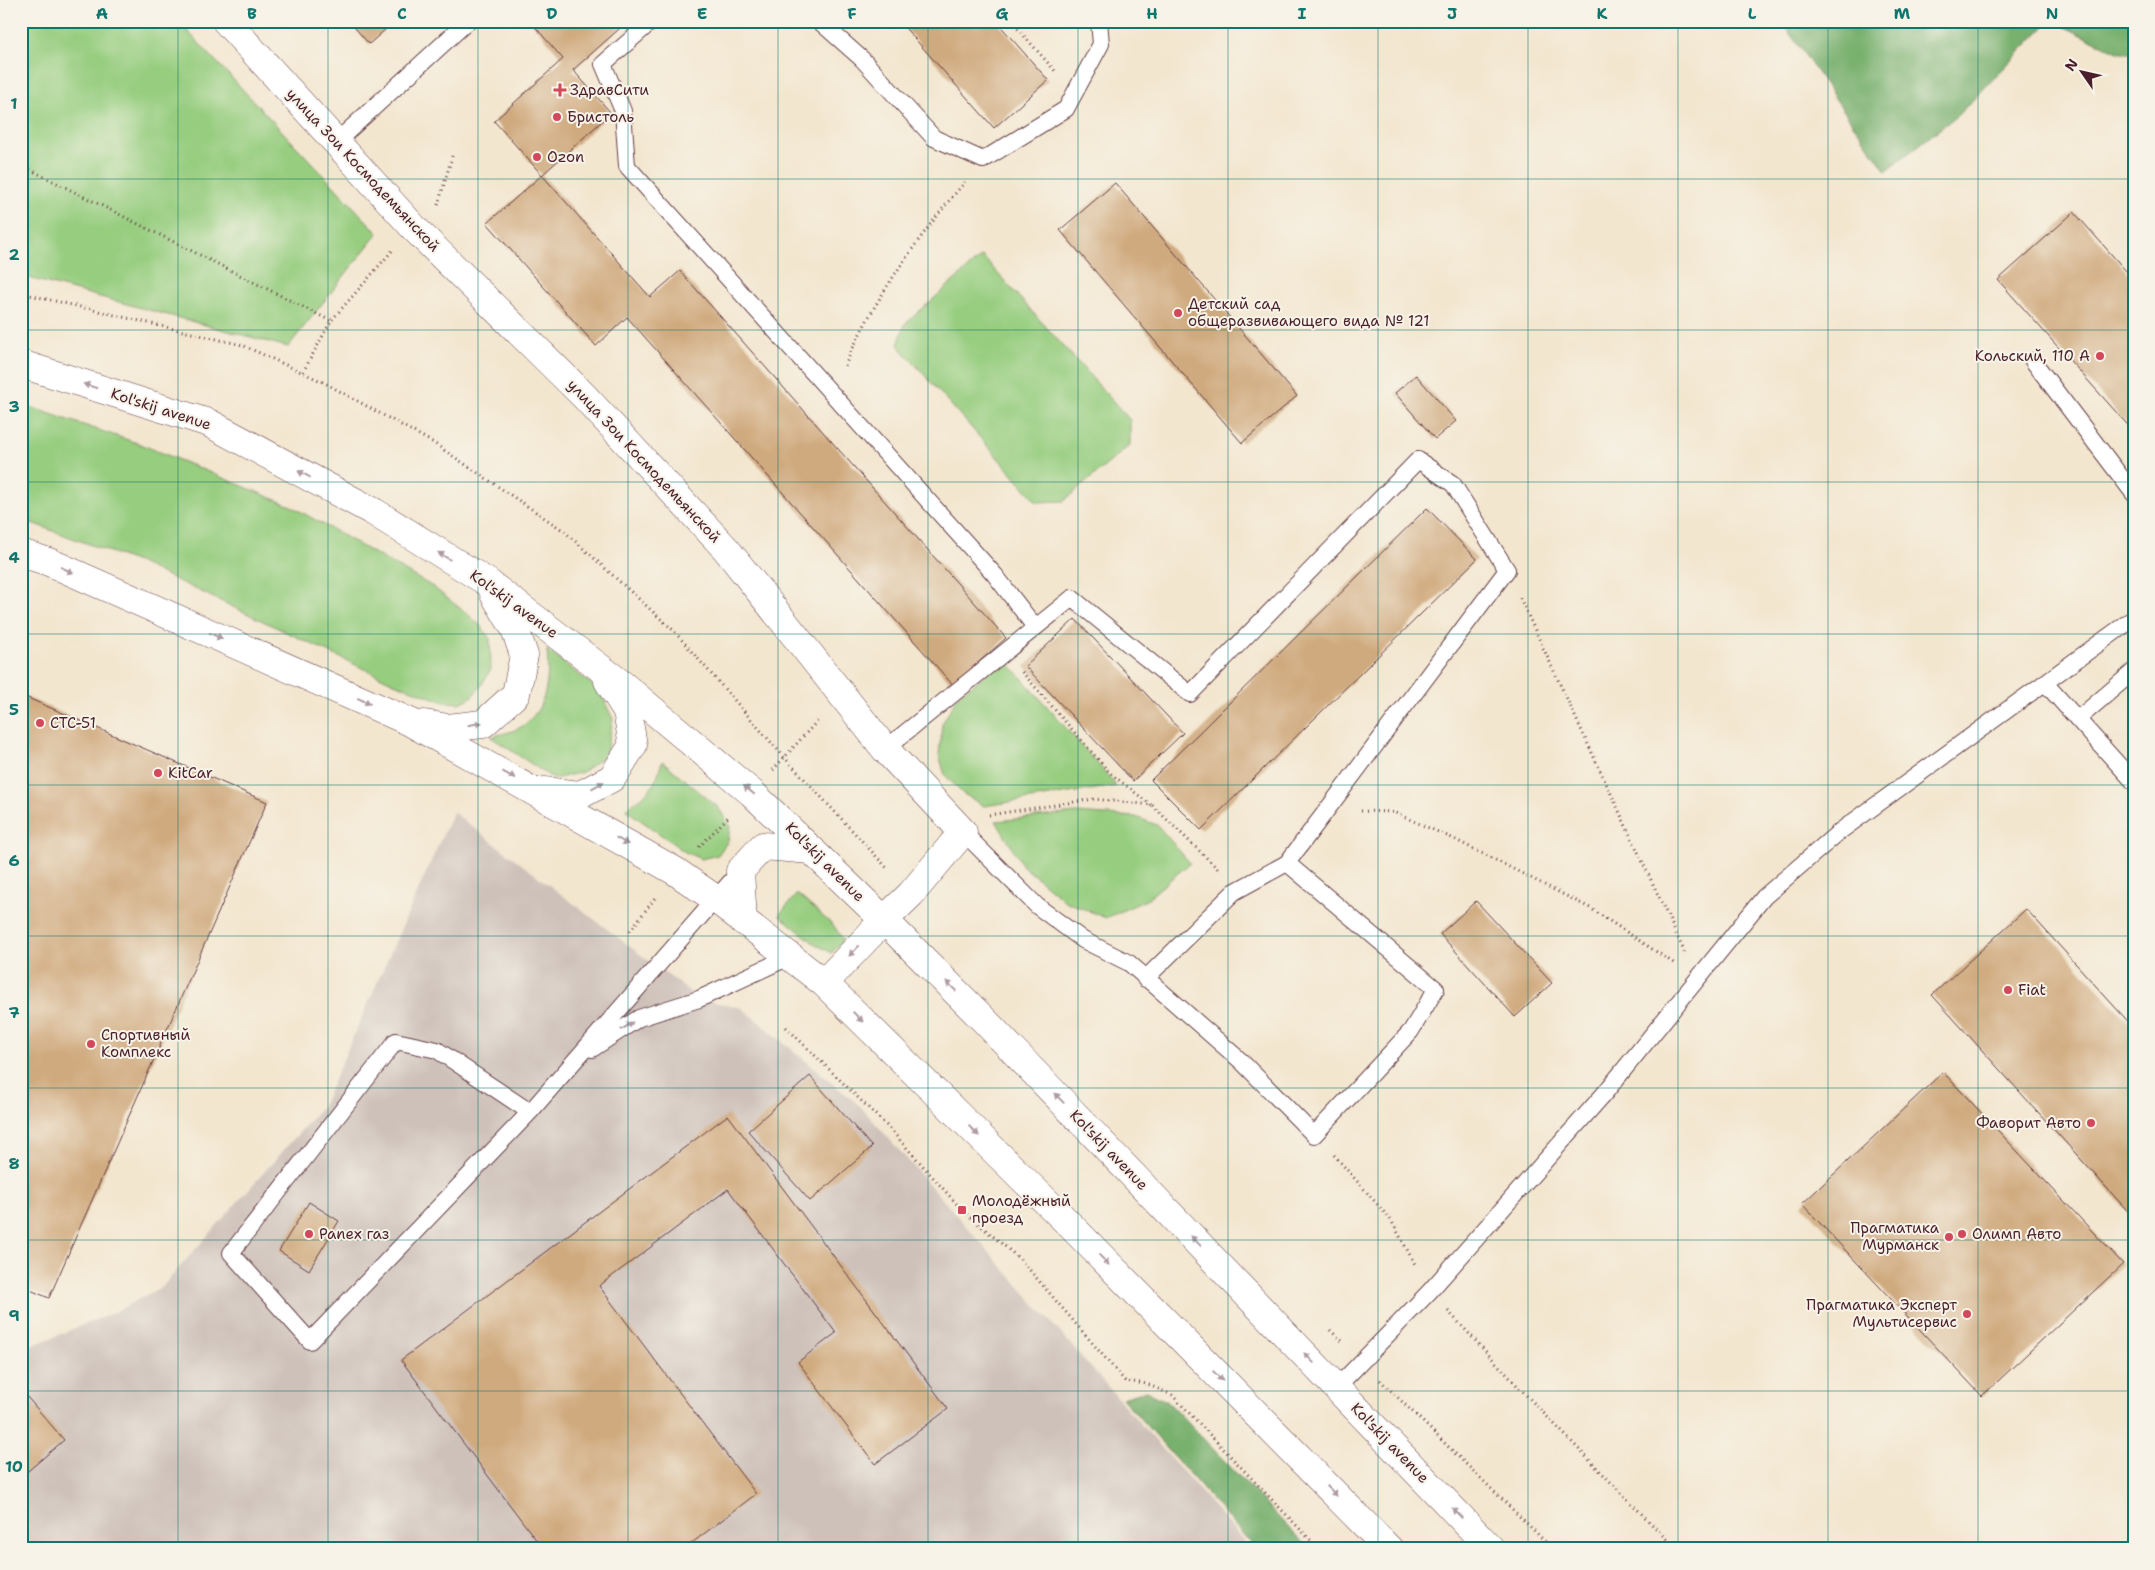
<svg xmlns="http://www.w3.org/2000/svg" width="2155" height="1570" font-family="'Shantell Sans',sans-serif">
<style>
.industrial{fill:#cec1b9}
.green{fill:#96cd7f;stroke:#707655}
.forest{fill:#78b06e;stroke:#61684c}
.building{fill:#d0aa7f}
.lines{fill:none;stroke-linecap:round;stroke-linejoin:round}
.lane-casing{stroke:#633d44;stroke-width:18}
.street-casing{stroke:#633d44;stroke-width:29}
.primary-casing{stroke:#633d44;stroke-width:29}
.path{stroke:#633d44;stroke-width:3;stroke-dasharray:1 4;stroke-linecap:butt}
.lane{stroke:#fff;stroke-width:16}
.street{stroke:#fff;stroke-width:28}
.primary{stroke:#fff;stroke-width:28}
.oneway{fill:#ae9aa0}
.grid{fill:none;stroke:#0f766e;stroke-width:1;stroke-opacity:0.55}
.poi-dot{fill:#d1495b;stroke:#f7f3e8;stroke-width:2}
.labels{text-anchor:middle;stroke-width:4;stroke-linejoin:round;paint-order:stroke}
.poi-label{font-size:15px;fill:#4a1f2b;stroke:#f7f3e8;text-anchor:start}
.street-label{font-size:15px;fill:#4a1f2b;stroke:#f7f3e8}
.neatline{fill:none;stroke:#0f766e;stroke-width:2}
.grid-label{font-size:16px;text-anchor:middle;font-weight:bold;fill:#0f766e}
</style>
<rect width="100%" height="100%" fill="#f7f3e8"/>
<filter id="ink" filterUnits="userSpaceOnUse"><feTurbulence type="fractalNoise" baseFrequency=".02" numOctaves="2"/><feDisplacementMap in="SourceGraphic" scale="10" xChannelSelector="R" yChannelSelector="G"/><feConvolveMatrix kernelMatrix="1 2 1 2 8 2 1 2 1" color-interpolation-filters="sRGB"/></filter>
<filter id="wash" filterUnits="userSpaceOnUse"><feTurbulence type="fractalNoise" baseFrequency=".0096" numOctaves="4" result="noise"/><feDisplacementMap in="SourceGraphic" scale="20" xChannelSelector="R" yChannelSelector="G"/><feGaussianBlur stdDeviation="1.12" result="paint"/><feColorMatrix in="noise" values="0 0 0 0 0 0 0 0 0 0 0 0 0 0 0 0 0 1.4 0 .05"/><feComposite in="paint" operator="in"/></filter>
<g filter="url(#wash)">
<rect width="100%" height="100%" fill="#f3e6cf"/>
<!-- industrial -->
<path class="industrial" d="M453,812L699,999L742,1008L861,1107L1251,1549H21V1350L113,1313L163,1286L322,1107Z"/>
<!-- green -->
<path class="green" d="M21,21H178L378,233L288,347L21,276Z
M982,256L1130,420V445L1064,501L1037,502L898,345L905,324Z
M21,404L143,445L291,506L433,587L466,613L481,626L490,639L491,669L480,688L470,698L460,703L444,702L394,683L140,563L21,519Z
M547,650L599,690L613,719L606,754L583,772L554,779L491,737C500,734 513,732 521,727C548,709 549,679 547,650Z
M1005,659L1105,772L1116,786L984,806L962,793L945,775L939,755L942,724L957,697Z
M662,761L718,807L730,826L728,841L718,855L701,859L685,852L625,809C648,794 655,788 662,761Z
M1076,813L1136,817L1157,825L1190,863L1146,900L1106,918L1065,901L1023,866L996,821Z
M797,894L834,926L843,940L832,953L815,944L779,915Z"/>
<!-- forest -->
<path class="forest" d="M1209,21H1257L1242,27Z
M1781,21H2050L1959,114L1886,171Z
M2052,21H2134V53H2120Z
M1146,1391L1168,1402L1309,1549H1256L1122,1398Z"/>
<g id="blocks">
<!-- building -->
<path class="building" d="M349,21H395L369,44Z
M530,21H628L573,70L611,113L542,175L494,121L563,59Z
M899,21H996L1048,80L994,128Z
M542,175L650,297L680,271L1006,638L953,685L627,317L596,346L487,223Z
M1115,183L1297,396L1242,443L1060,230Z
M2074,212L2134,280V432L1998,280Z
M1416,375L1456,421L1435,439L1395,393Z
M1427,508L1477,559L1201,830L1151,780Z
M1075,619L1183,733L1133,781L1025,666Z
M21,695L267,802L49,1298L21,1286Z
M1476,901L1552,983L1515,1017L1440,934Z
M2026,909L2134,1028V1218L1932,995Z
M1943,1072L2123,1264L1982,1396L1802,1204Z
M810,1076L872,1147L810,1201L748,1131Z
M728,1115L948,1409L875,1464L798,1362L836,1333L728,1189L599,1286L756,1494L684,1549H543L401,1360Z
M309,1202L339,1221L309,1270L279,1251Z
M21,1390L64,1440L21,1477Z"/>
</g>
</g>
<g filter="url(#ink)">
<use href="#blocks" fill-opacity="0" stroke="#633d44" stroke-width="1"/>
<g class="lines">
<!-- lane casing -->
<g class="lane-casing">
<path id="lane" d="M652,21L603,64L623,111L627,166L995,575L1035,627
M819,21L862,59L934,138L983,160L1066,109L1101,44L1099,21
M336,142L468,21
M2033,361L2134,494
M2045,683L2134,782
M2079,718L2134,671
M885,749L1072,598L1190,694L1418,460L1453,484L1507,570L1287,863
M963,832L1037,906L1083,940L1129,963L1241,1061L1314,1135L1411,1031L1436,989L1287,863L1234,892L1145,979
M592,1049L639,1018L699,999L789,957
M530,1112L310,1341L231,1253L396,1041L437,1050L530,1112L740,871
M1337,1387L1430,1291L1604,1094L1764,897L1839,832L2134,618"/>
</g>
<!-- street casing -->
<g class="street-casing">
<path id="street" d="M226,21L415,229L584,396L726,549L885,749L963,832L911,894L884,920"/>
</g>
<!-- primary casing -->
<g class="primary-casing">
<path id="primary" d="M21,364L209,423L374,512L487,582L624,686L752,793L884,920L985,1021L1491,1549
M21,553L49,562L410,722L675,871L717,900L824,983L1070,1225L1389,1549
M424,724L448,728L483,724L516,694L524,655L515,629L494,594
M544,791L580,795L612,778L633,745L627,711L608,681
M743,921L740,871L763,846L812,850
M824,983L884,920"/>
</g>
<!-- path -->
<path class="path" d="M1011,21L1056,72
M21,165L331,321
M438,205L453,153
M21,293L242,345L323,382L432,442L564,531L673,630L784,757L888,869
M845,366C871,303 920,234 965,182
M303,372L331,321L392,251
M1520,598L1685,953
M1022,672L1110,773L1151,805
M773,770L819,719
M1361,811L1393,812L1454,839L1590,908L1675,964
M989,815L1094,799L1152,805L1218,869
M699,847L729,816
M630,931L655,898
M786,1027L891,1130L962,1210L1021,1260L1125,1381L1147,1384L1172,1395L1319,1549
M1334,1155L1391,1220L1416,1266
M1448,1311L1527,1396L1676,1549
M1330,1330L1344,1343
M1380,1380L1553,1549"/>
<!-- lane -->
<use href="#lane" class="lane"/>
<!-- street -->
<use href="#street" class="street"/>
<!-- primary -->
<use href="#primary" class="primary"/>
</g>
<!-- one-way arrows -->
<defs><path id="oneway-solid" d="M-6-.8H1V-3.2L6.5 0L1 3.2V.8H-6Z" transform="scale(1.25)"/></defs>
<g class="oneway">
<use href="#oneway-solid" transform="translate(90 386) rotate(-163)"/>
<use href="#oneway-solid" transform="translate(304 474) rotate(-152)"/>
<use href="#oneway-solid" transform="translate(444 556) rotate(-148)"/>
<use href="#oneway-solid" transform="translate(67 570) rotate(24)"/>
<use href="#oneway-solid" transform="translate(216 636) rotate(24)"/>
<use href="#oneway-solid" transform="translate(364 701) rotate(24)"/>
<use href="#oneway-solid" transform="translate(475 724) rotate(-10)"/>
<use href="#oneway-solid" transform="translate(509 775) rotate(29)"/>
<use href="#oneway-solid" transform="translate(598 785) rotate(-28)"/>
<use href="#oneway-solid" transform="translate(749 790) rotate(-140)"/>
<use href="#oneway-solid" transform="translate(622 841) rotate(30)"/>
<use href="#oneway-solid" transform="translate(854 951) rotate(134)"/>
<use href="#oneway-solid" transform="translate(951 986) rotate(-135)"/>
<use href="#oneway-solid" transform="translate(858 1017) rotate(45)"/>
<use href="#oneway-solid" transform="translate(627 1026) rotate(-34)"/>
<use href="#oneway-solid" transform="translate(1059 1098) rotate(-134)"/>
<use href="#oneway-solid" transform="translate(974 1131) rotate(44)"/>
<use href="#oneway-solid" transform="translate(1196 1241) rotate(-134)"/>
<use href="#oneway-solid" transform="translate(1104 1260) rotate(46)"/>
<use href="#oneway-solid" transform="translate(1309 1358) rotate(-134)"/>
<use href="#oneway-solid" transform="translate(1218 1376) rotate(45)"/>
<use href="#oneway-solid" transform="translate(1332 1491) rotate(45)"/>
<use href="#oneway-solid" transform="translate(1457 1513) rotate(-134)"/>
</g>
</g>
<!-- grid -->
<path class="grid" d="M178,21V1549M328,21V1549M478,21V1549M628,21V1549M778,21V1549M928,21V1549M1078,21V1549M1228,21V1549M1378,21V1549M1528,21V1549M1678,21V1549M1828,21V1549M1978,21V1549M21,179H2134M21,330H2134M21,482H2134M21,634H2134M21,785H2134M21,936H2134M21,1088H2134M21,1240H2134M21,1391H2134"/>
<!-- markers -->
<g class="poi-dot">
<path d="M557.5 82.5h5v5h5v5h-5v5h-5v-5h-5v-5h5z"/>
<circle cx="557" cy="117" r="5"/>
<circle cx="537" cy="157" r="5"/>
<circle cx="1178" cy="313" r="5"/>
<circle cx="2100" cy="356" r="5"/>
<circle cx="40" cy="723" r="5"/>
<circle cx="158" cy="773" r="5"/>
<circle cx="2008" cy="990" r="5"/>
<circle cx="91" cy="1044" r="5"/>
<circle cx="2091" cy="1123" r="5"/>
<rect x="957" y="1205" width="10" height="10" rx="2.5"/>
<circle cx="309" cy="1234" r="5"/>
<circle cx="1962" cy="1234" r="5"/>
<circle cx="1949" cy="1237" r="5"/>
<circle cx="1967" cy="1314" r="5"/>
</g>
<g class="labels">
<!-- poi labels -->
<g class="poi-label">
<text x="570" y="95">ЗдравСити</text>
<text x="567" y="122">Бристоль</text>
<text x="547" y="162">Ozon</text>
<text x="1188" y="309">Детский сад<tspan x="1188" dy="17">общеразвивающего вида № 121</tspan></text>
<text x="2090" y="361" text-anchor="end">Кольский, 110 А</text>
<text x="50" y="728">СТС-51</text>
<text x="168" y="778">KitCar</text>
<text x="2018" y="995">Fiat</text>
<text x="101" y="1040">Спортивный<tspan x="101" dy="17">Комплекс</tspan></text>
<text x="2081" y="1128" text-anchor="end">Фаворит Авто</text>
<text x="972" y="1206">Молодёжный<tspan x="972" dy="17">проезд</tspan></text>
<text x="1939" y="1233" text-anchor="end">Прагматика<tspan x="1939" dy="17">Мурманск</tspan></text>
<text x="319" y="1239">Panex газ</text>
<text x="1972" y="1239">Олимп Авто</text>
<text x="1957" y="1310" text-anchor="end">Прагматика Эксперт<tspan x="1957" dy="17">Мультисервис</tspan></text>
</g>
<!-- street labels -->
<g class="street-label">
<text transform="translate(363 170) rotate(47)" y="5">улица Зои Космодемьянской</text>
<text transform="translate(161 409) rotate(18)" y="5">Kol'skij avenue</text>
<text transform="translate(644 461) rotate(47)" y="5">улица Зои Космодемьянской</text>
<text transform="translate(514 604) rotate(36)" y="5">Kol'skij avenue</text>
<text transform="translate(825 862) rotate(45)" y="5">Kol'skij avenue</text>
<text transform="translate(1109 1150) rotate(46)" y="5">Kol'skij avenue</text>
<text transform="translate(1390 1443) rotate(46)" y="5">Kol'skij avenue</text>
</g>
</g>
<!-- margin -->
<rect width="2155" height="1570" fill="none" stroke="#f7f3e8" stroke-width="55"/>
<!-- north arrow -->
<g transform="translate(2082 72) rotate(304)" stroke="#f7f3e8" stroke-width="4" paint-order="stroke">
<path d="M0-4L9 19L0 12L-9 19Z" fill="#4a1f2b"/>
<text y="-8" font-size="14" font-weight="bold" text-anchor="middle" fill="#4a1f2b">N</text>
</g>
<rect x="28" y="28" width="2100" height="1514" class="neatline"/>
<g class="grid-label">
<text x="102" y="19">A</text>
<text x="252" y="19">B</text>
<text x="402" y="19">C</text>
<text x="552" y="19">D</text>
<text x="702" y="19">E</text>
<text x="852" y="19">F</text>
<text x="1002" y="19">G</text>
<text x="1152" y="19">H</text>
<text x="1302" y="19">I</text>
<text x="1452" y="19">J</text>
<text x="1602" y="19">K</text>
<text x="1752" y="19">L</text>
<text x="1902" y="19">M</text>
<text x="2052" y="19">N</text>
<text x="14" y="109">1</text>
<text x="14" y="260">2</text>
<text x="14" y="412">3</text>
<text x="14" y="563">4</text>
<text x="14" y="715">5</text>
<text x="14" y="866">6</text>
<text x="14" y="1018">7</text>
<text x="14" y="1169">8</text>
<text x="14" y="1321">9</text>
<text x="14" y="1472">10</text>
</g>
</svg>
